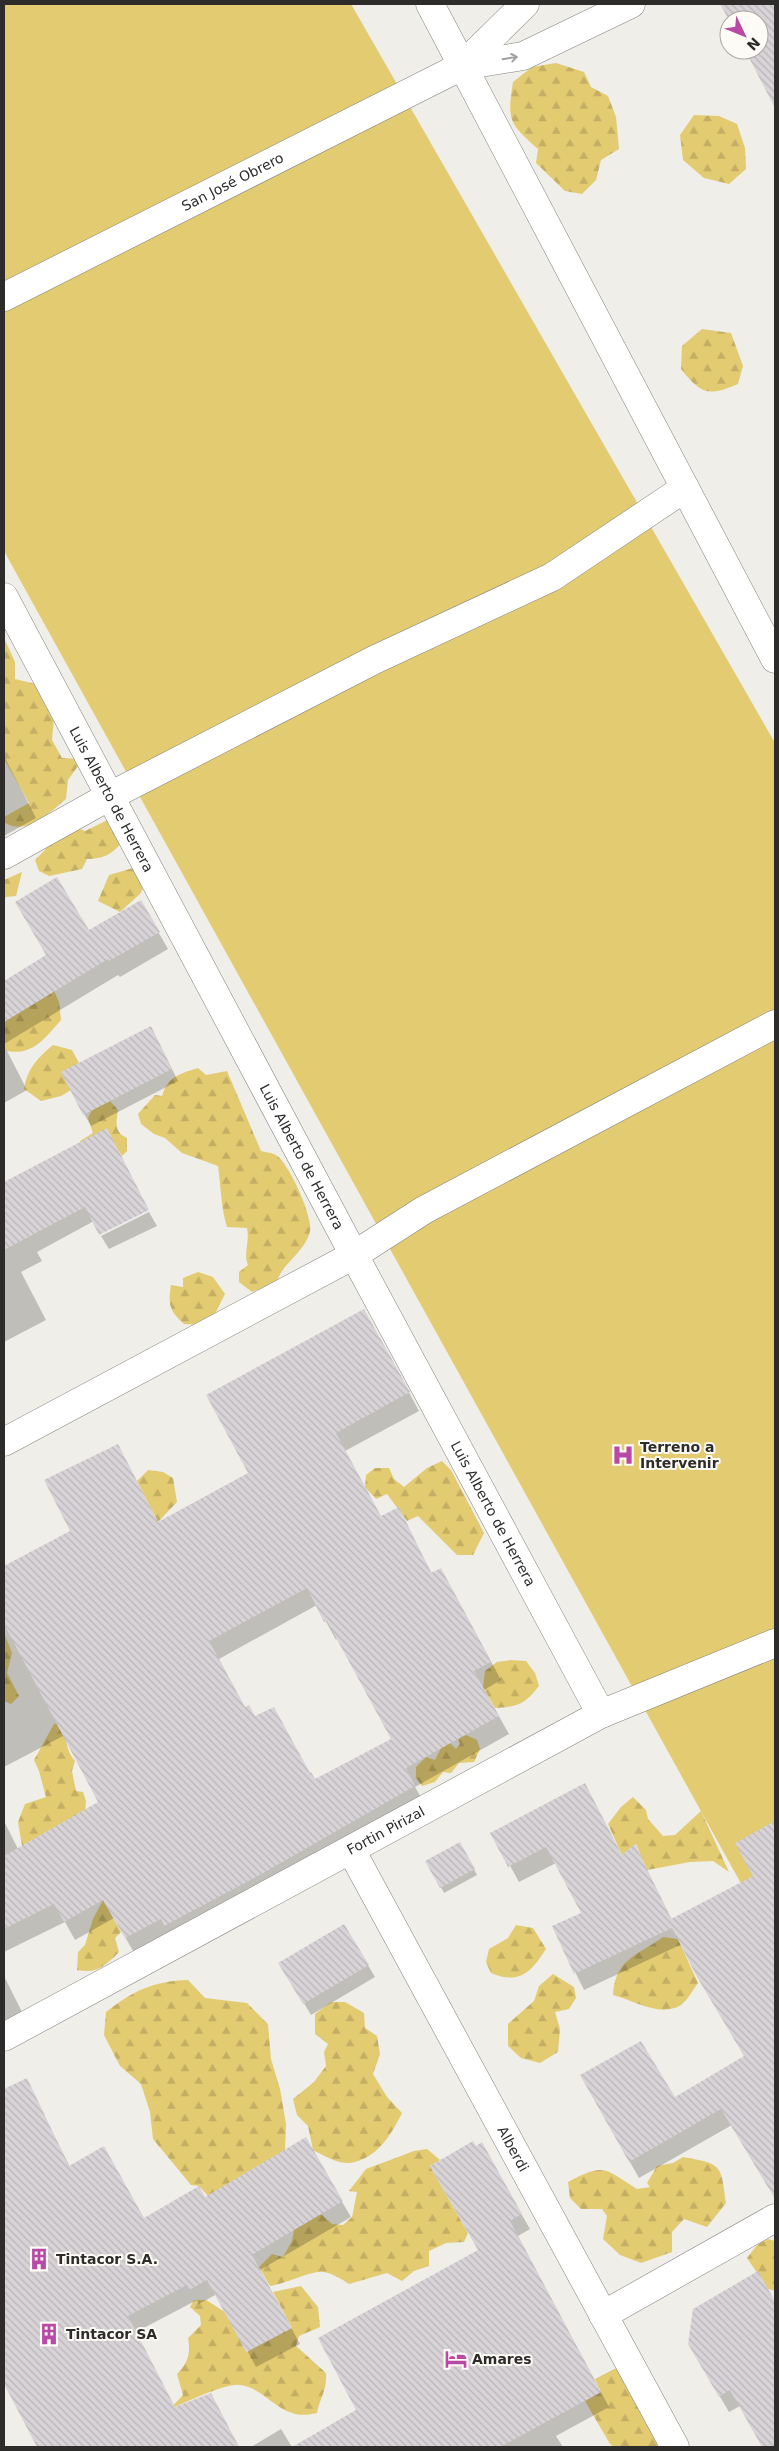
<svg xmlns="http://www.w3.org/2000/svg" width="779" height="2451" font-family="'DejaVu Sans',sans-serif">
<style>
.green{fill:#e3cb72}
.forest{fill:url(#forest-firs)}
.shadow{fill:#0003;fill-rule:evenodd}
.building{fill:url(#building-back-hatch);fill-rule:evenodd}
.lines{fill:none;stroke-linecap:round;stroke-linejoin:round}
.street-casing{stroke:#83827d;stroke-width:29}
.street{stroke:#fff;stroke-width:28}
.oneway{stroke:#a0a09f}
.labels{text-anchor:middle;stroke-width:4;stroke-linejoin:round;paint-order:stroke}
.street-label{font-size:14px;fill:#2d2c2a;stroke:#fdfbf6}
.poi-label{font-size:14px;font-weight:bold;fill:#2d2c2a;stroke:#fdfbf6;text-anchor:start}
</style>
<defs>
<pattern id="forest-firs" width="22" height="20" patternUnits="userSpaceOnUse" patternTransform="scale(1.25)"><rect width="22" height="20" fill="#e3cb72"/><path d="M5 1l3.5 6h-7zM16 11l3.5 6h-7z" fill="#c3ae63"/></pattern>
<pattern id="building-back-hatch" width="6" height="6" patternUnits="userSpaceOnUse" patternTransform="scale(1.25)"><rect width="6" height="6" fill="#d8d3d7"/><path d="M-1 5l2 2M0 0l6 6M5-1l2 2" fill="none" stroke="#bab5b9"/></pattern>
</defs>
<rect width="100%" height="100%" fill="#efeee8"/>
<!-- green -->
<path class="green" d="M4,4H351L775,743V1945L4,551Z"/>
<!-- forest -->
<path class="forest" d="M556,63L584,72L591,87L608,96L616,117L619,149L601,160L596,180L582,194L565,191L536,163L538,149C509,123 507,121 513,82L532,67Z
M694,115L719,116L737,124L745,148L746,169L729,184L704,178L683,160L680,135Z
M702,329L731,333L743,366L738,384C708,397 701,394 681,369L682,346Z
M4,638L15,662V679L44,686L55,706L52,740L62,758L83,759L68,780L66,799C49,813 26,837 4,822V817L29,803L4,759Z
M114,817L125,839C113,853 106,859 87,859L82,869L49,876L39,871L35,860L45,850L52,836L71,825L85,831Z
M140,866L146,883L140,894L120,912L98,901L109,875Z
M22,872L16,896L6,897L4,901V880Z
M54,991L59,1002L61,1020C45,1038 33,1056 7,1051L4,1045V1022Z
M53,1045L72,1050L79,1063L71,1090L61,1096L41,1101L24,1089C27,1069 38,1057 53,1045Z
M198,1068L206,1075L227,1071L261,1151C265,1152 273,1153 276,1155C289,1163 313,1217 310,1231C305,1253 281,1264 277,1282L252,1292L239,1282V1272L248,1265C243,1253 250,1242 247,1228L227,1227C221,1208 221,1187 218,1166L182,1153L165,1138L154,1134L141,1124L138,1114L155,1095L162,1096C168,1076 180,1074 198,1068Z
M110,1101L118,1110C116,1123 114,1132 127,1138V1151L122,1156L119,1151L99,1161L81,1150L80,1141L93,1133L88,1118L92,1110Z
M198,1272L213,1277L225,1294L216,1312L202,1325L184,1324C169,1310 168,1305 171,1285L183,1287V1278Z
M442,1461L451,1470L484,1533L473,1555H457L418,1516L407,1521L387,1494L376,1499L365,1487L366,1475L375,1468H389L394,1479L404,1487L427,1468Z
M148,1470L163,1472L173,1478L177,1502L158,1522L137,1481Z
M4,1633L12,1653L7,1673L19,1696L11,1704L4,1701Z
M511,1660L526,1661L535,1673L539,1686C525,1704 518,1707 495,1708L483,1687L485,1671L497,1662Z
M61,1723C67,1737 65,1750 75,1761L72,1771L76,1791L83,1792L86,1801L85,1810L22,1846L18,1822L25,1804L46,1797L39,1771L34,1760L54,1724Z
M466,1735L477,1740L480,1749L474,1762L459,1763L451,1773L443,1772L435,1782L422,1786L416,1778V1767L426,1757L435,1760L441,1748L450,1743L456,1749L460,1744L458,1739Z
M633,1797L646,1810L648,1819L663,1836L675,1835L701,1811L729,1872L713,1861L690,1862L647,1870L636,1844L622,1855L608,1824L621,1807Z
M103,1900L121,1932L115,1938L119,1952C105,1966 97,1974 77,1970L78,1952L85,1945L93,1919Z
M516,1925L533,1928L546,1949C531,1972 520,1985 491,1973L486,1962L489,1949L508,1938Z
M663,1937L678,1939L698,1983C693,1989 688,2000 681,2005C660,2018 633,2000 613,1995C615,1959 637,1956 663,1937Z
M553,1974L574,1987L576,1998L569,2009L555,2012L560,2029L558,2052L540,2063L521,2058L508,2046V2024L534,2001L539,1986Z
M188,1980L205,1998L247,2003L268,2024L271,2059L280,2089L286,2124L285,2150L208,2196L199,2186L191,2185L153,2139L150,2112L141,2084L120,2066L104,2035L106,2012C133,1991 153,1981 188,1980Z
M331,2002H345L364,2013L365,2028L377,2036L380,2054L373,2074L387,2097L402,2113C391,2135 377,2159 350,2163C337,2164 323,2155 313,2150L308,2126L297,2115L293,2099L314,2082L326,2066L324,2052L328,2044L315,2034V2014Z
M427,2149L440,2160L430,2166L468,2233L464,2242L446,2243L429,2251V2266L414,2271L402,2281L387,2273L349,2284C343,2280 332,2273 324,2272C311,2270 286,2284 270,2286L259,2267L272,2254L283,2257L292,2241L294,2230L321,2214L332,2224L343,2225L352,2217L357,2192L349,2191L366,2169L414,2151Z
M683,2157C722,2164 721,2164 726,2203L707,2227L684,2219L672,2232V2252L641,2263L620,2255L603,2239L607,2216L602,2209H581L570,2198L568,2182C606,2162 604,2169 637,2189L650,2187L647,2183L657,2166L673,2163Z
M768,2239L775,2241V2291L768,2289L747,2258L758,2244Z
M301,2286L318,2307L320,2327L299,2336L296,2346L326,2373C327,2391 320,2397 317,2413C280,2423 268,2388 240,2385C225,2383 185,2403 170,2409L183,2395L177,2374C188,2363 191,2353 188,2338L201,2325L200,2316L190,2307L194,2300H206L225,2312L247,2352L292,2328L273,2292Z
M620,2366L665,2447H614L610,2444L585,2401L601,2392L595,2379Z"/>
<!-- shadow -->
<path class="shadow" d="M737,4H775V105L746,50H759V20H730L725,10Z
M4,756L36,818L4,836Z
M141,902L168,949L120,977L118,975L4,1044V982Z
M157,1039L178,1081L91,1126L84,1114Z
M4,1045L27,1090L4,1103Z
M106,1129L94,1221L37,1252L42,1261L21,1272L46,1320L4,1342V1183Z
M149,1212L157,1226L109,1249L101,1236Z
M374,1328L419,1411L345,1451L381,1517L398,1508L432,1574L451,1587L501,1680L484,1690L509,1734L415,1787L425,1804L136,1956L114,1918L75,1940L65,1922L4,1952V1821L18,1849L100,1803L63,1736L4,1767V1568L71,1532L158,1524L250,1474ZM317,1605L336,1640L338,1638L393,1740L315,1780L245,1708L219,1659Z
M775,1822V2191L773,2193L732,2125L639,2178L581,2076L674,2099L745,2057L682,1944L584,1990L553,1927L582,1913L556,1863L519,1882L492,1833L623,1857L635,1846L672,1920L754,1877L737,1844Z
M460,1843L477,1875L444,1893L427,1861Z
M344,1925L375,1977L311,2015L280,1963Z
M4,1976L23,2014L4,2024Z
M26,2080L70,2167L144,2220L205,2199L305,2139L351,2217L260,2270L300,2344L256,2367L217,2294L199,2304L197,2300L136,2332L175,2409L219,2410L239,2447H38L6,2386L15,2382L4,2360V2091Z
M481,2144L530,2229L518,2236L609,2407L556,2436L563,2447H295L357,2411L479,2251L475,2148Z
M758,2273L775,2303V2423L740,2406L729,2412L689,2344Z
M281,2429L292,2447H251Z"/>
<!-- building -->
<path class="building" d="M720,4H775V108L745,50H759V20H729Z
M57,877L89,930L141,900L160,932L109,961L108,959L4,1022V981L46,955L15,902Z
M151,1026L172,1069L83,1115L61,1072Z
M107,1128L149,1210L99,1235L85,1207L4,1250V1182Z
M364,1309L410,1392L336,1433L381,1516L399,1507L431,1573L441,1568L491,1662L474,1671L499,1716L406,1768L415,1786L258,1876L164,1926L161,1919L125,1938L103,1900L64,1922L54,1904L4,1929V1856L98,1802L4,1624V1566L70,1531L44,1480L118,1444L158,1522L248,1473L206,1395ZM307,1588L324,1622L327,1621L391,1739L315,1779L311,1772L310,1773L274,1707L255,1716L249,1705L245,1707L209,1641Z
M585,1783L622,1855L635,1844L671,1919L753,1876L735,1843L775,1821V2199L721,2109L629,2162L580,2075L641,2041L675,2097L744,2056L697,1977L672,1928L574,1974L552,1926L581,1913L546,1847L508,1867L490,1833Z
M460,1842L475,1869L440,1888L425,1861Z
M344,1924L369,1965L303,2004L278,1963Z
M27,2078L69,2166L104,2146L144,2218L199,2186L205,2197L306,2137L343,2201L252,2255L292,2328L246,2352L207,2280L189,2290L187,2285L128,2316L175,2407L211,2393L239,2447H37L4,2384V2089Z
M473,2141L476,2146L482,2142L522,2214L510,2221L601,2392L500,2447H292L356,2410L318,2338L478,2250L430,2166Z
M758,2271L775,2301V2447H762L730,2390L719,2397L688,2344L693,2309Z"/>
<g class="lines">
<!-- street casing -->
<g class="street-casing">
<g id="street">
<path d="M430,4L775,659"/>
<path d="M462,66L525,4"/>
<path id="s1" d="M4,297L462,66L523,56L631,4"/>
<path id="s2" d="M4,597L354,1255L601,1714"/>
<path d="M4,855L110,796L374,660L552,577L685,488"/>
<path d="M4,1442L354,1255L424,1210L775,1024"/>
<path id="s3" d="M351,1850L675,2447"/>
<path id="s4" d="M4,2037L601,1714L775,1643"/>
<path d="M603,2315L775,2218"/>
</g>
</g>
<!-- street -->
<use href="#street" class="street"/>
</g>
<!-- one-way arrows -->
<defs><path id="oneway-shaft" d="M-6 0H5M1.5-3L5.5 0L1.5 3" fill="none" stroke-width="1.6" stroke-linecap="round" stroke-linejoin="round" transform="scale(1.25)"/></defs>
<use class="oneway" href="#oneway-shaft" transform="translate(510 58) rotate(-9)"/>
<!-- icons -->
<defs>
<g id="hospital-bare" transform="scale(1.725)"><path d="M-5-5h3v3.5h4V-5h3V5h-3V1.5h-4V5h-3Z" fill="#b849a6" stroke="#fdfbf6" stroke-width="2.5" paint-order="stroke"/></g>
<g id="building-bare" transform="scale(1.725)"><path d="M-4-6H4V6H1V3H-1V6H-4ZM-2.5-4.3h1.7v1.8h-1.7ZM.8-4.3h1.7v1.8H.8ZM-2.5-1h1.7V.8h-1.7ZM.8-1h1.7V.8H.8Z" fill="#b849a6" stroke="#fdfbf6" stroke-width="2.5" paint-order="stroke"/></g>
<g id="hotel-bare" transform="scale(1.725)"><path d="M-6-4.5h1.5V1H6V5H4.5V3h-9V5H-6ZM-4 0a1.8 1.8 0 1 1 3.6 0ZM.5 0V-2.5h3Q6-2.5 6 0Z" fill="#b849a6" stroke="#fdfbf6" stroke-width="2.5" paint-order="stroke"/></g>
</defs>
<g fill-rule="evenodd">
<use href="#hospital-bare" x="623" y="1455"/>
<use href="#building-bare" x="39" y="2259"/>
<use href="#building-bare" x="49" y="2334"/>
<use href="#hotel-bare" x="456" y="2359"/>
</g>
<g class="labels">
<!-- street labels -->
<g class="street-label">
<text dy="5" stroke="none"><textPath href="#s1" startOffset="256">San José Obrero</textPath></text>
<text dy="5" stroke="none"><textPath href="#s2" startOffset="229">Luis Alberto de Herrera</textPath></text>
<text dy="5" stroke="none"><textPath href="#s2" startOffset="634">Luis Alberto de Herrera</textPath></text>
<text dy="5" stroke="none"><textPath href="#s2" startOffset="1039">Luis Alberto de Herrera</textPath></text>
<text dy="5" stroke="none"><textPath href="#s4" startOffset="434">Fortin Pirizal</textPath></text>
<text dy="5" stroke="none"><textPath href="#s3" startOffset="340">Alberdi</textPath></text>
</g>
<!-- poi labels -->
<g class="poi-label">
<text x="640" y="1452">Terreno a<tspan x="640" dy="16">Intervenir</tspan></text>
<text x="56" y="2264">Tintacor S.A.</text>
<text x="66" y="2339">Tintacor SA</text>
<text x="472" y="2364">Amares</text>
</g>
</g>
<!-- border -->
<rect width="779" height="2451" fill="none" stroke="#2d2c2a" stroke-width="10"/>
<!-- north arrow -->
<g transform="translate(744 35) rotate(133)"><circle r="24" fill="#fdfbf6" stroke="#aaa8a4"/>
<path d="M0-4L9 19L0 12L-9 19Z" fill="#b849a6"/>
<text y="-8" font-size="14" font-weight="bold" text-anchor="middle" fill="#2d2c2a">N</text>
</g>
</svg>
